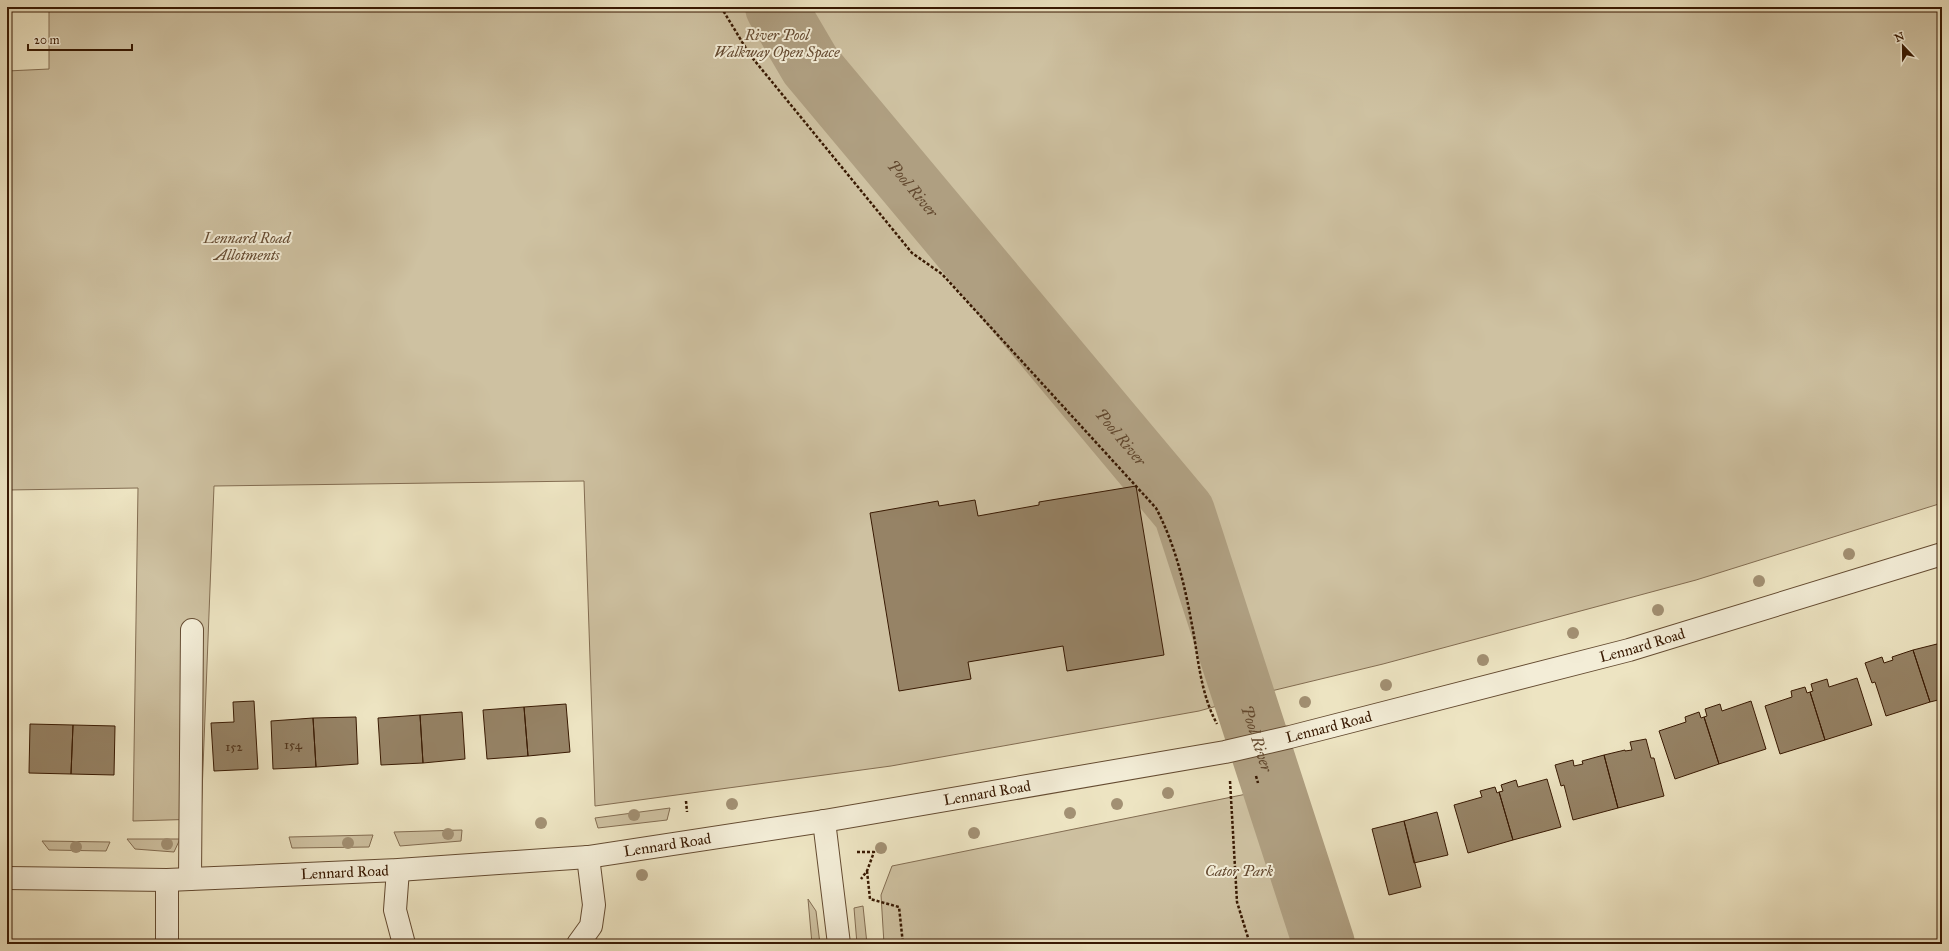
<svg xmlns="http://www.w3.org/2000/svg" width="1949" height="951" font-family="'IM FELL Great Primer',serif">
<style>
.green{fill:#cec1a1;stroke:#836d52}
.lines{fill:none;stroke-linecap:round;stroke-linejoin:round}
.river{stroke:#af9f81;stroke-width:62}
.building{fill:#968366;stroke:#381902}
.minor-casing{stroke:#654c32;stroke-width:24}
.path{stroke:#381902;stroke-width:2.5;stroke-dasharray:3 2;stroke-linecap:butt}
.minor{stroke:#f3edd7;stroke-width:22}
.tree{fill:#a29073}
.labels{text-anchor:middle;stroke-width:4;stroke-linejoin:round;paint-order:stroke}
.number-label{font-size:13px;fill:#50341b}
.park-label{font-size:15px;font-style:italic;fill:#654b32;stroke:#f3edd7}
.street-label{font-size:15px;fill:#381902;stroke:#f3edd7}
.water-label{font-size:16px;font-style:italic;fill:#62482e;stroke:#f3edd7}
</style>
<rect width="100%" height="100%" fill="#ede4c2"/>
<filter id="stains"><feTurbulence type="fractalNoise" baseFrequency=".005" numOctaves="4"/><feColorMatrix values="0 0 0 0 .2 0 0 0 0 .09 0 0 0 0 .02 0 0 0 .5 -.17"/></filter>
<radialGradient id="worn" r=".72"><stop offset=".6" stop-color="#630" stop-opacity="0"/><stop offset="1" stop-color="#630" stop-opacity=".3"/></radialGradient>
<!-- green -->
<path class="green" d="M49,7H798L813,35L1180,514L1235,701L1199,711L891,766L595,806L584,481L214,486L201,819L133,821L138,488L7,490V71L49,69Z
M802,7H1942V503L1696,580L1383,664L1267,692L1182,473L953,211L876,114L840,65Z
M1291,785L1338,944H884L881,895L892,866Z
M670,808L667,820L598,828L595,818Z
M462,830L461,841L400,846L394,832Z
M373,835L369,847L292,848L289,837Z
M127,839H180L174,852L135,849Z
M42,841L110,842L106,851L49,850Z
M808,899L816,911L820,944H812Z
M863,906L867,944H857L854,908Z"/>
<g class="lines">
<!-- river -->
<path class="river" id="s1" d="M776,7L810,65L1184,512L1324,944"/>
</g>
<!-- building -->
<path class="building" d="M1136,486L1164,655L1067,671L1063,646L968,662L971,679L899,691L870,513L938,501L939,506L975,500L978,516L1039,505V502Z
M1942,639V699L1930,702L1913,650L1941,643L1939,640Z
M1913,650L1930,702L1886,716L1875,682L1872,683L1865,663L1882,657L1884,663L1893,660L1892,657Z
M1857,678L1872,725L1825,740L1810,692L1813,691L1811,684L1827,679L1829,687Z
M1805,687L1807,693L1810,692L1825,740L1780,754L1765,706L1792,697L1791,691Z
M254,701L258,769L214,771L211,723L234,722L233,702Z
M1751,701L1766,749L1719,764L1704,717L1707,716L1705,709L1720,704L1722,711Z
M566,704L570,752L528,756L524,707Z
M524,707L528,756L487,759L483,710Z
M462,712L465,759L423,763L420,715Z
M1699,712L1701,718L1704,717L1719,764L1675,779L1659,731L1686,722L1685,717Z
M420,715L423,763L381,765L378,718Z
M356,717L358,764L316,767L313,718Z
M313,718L316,767L273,769L271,721Z
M30,724L73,725L71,774L29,773Z
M73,725L115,726L114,775L71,774Z
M7,726H10V775H7Z
M1646,739L1651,758H1654L1664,796L1618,808L1604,755L1625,750V751L1632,750L1630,742Z
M1604,755L1618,808L1573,820L1564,785L1561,786L1555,765L1573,760L1574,766L1583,764L1582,761Z
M1547,779L1561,827L1513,840L1499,792L1503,791L1501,785L1516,780L1518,787Z
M1495,787L1497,793L1499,792L1513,840L1468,853L1454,805L1482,797L1480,791Z
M1437,812L1448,855L1414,863L1404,821Z
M1404,821L1421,887L1389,895L1372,829Z"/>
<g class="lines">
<!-- minor casing -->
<g class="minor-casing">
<g id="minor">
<path d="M824,821L839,944"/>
<path d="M398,870L395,910L404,944"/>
<path id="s2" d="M7,878L167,880L398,870L588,857L824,821L1225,752L1290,737L1629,650L1942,554"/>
<path d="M190,879L192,630"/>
<path d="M167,880V944"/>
<path d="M578,944L591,926L594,905L588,857"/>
</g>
</g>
<!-- path -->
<path class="path" d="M721,7L750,55L912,253L942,274L1156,508C1177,548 1186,591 1194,636C1199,666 1202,696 1217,724
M1256,776L1258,783
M1230,781L1237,902L1250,944
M686,801L687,812
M857,852H874L867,871L861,879
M867,871L870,899L899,907L903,944"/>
<!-- minor -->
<use href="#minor" class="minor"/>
</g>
<!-- trees -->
<g class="tree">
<circle cx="1849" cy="554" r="6"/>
<circle cx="1759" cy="581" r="6"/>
<circle cx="1658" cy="610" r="6"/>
<circle cx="1573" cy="633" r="6"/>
<circle cx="1483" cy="660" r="6"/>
<circle cx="1386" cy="685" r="6"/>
<circle cx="1305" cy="702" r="6"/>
<circle cx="1168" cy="793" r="6"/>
<circle cx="732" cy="804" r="6"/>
<circle cx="1117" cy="804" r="6"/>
<circle cx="1070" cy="813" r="6"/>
<circle cx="634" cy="815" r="6"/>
<circle cx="541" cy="823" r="6"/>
<circle cx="974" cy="833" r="6"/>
<circle cx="448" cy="834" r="6"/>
<circle cx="348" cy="843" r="6"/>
<circle cx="167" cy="844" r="6"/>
<circle cx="76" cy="847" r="6"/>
<circle cx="881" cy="848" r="6"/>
<circle cx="642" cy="875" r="6"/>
</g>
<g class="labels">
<!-- number labels -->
<g class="number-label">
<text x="293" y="749">154</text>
<text x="234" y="751">152</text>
</g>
<!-- park labels -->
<g class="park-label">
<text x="777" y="40">River Pool<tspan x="777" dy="17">Walkway Open Space</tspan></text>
<text x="247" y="243">Lennard Road<tspan x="247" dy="17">Allotments</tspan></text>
<text x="1239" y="876">Cator Park</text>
</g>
<!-- street labels -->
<g class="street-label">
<text dy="5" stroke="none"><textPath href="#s2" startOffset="1658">Lennard Road</textPath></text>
<text dy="5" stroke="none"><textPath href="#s2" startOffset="1334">Lennard Road</textPath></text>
<text dy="5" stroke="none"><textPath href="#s2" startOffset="986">Lennard Road</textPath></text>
<text dy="5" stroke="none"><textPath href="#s2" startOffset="662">Lennard Road</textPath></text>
<text dy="5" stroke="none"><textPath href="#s2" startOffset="338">Lennard Road</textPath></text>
</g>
<!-- water labels -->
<g class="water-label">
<text dy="6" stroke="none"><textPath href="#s1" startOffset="228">Pool River</textPath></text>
<text dy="6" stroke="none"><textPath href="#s1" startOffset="552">Pool River</textPath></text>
<text dy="6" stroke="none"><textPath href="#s1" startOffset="888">Pool River</textPath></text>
</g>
</g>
<!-- margin -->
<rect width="1949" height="951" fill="none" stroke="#ede4c2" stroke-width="24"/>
<rect x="8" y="8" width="1933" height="935" fill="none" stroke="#381902" stroke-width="2"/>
<rect x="12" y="12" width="1925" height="927" fill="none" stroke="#381902"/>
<!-- north arrow -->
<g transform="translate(1903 46) rotate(338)" stroke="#f3edd7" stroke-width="3" paint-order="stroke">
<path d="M0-3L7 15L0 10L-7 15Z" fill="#381902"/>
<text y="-6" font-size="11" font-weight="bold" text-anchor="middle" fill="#381902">N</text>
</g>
<!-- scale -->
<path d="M28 44v6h104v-6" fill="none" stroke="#381902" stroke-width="2"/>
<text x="34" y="44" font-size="12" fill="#381902" stroke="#f3edd7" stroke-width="3" paint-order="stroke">20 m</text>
<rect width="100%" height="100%" filter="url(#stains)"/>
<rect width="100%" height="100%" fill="url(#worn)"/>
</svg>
